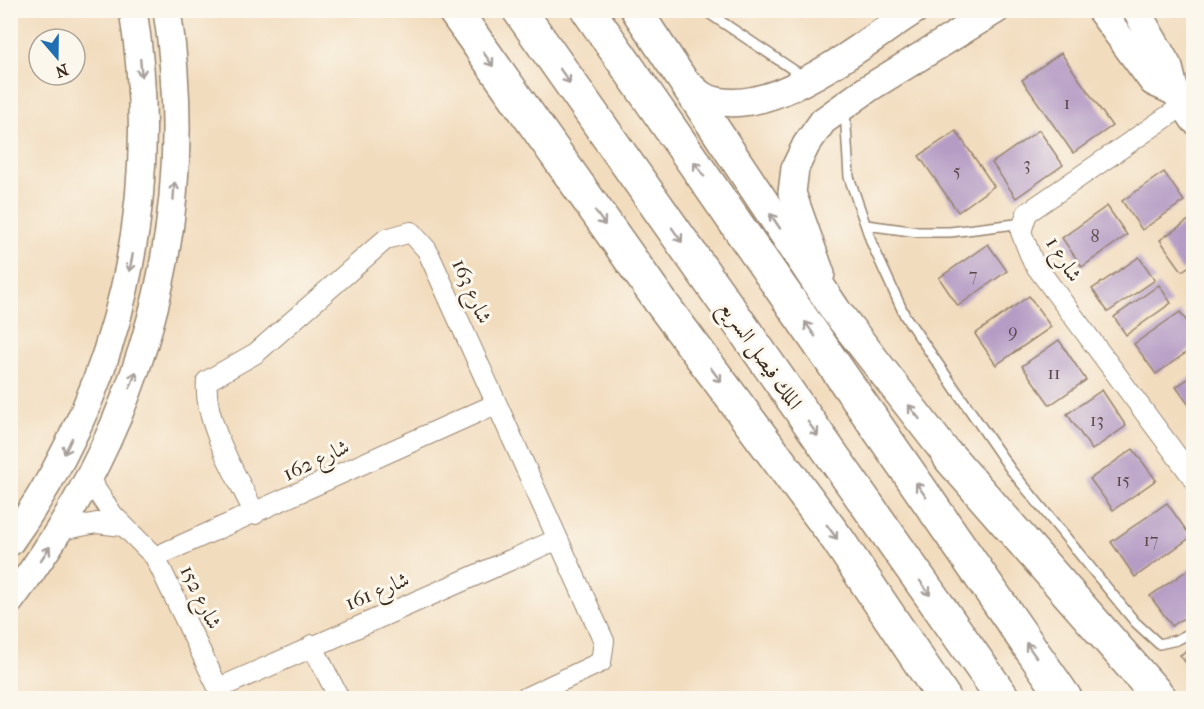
<svg xmlns="http://www.w3.org/2000/svg" width="1204" height="709" font-family="'IM FELL French Canon',Amiri,serif">
<style>
.building{fill:#b59cc5}
.lines{fill:none;stroke-linecap:round;stroke-linejoin:round}
.lane-casing{stroke:#96836e;stroke-width:12}
.street-casing{stroke:#96836e;stroke-width:22}
.secondary-casing{stroke:#96836e;stroke-width:30}
.primary-casing{stroke:#96836e;stroke-width:33}
.highway-casing{stroke:#96836e;stroke-width:36}
.lane{stroke:#fff;stroke-width:9}
.street{stroke:#fff;stroke-width:20}
.secondary{stroke:#fff;stroke-width:27}
.primary{stroke:#fff;stroke-width:30}
.highway{stroke:#fff;stroke-width:33}
.oneway{stroke:#a79f9a}
.labels{text-anchor:middle;stroke-width:6;stroke-linejoin:round;paint-order:stroke}
.number-label{font-size:18px;fill:#5a4648}
.street-label{font-size:21px;fill:#3b2a1e;stroke:#fbf7ec}
</style>
<rect width="100%" height="100%" fill="#fbf7ec"/>
<filter id="ink" filterUnits="userSpaceOnUse"><feTurbulence type="fractalNoise" baseFrequency=".0167" numOctaves="2"/><feDisplacementMap in="SourceGraphic" scale="12" xChannelSelector="R" yChannelSelector="G"/><feConvolveMatrix kernelMatrix="1 2 1 2 8 2 1 2 1" color-interpolation-filters="sRGB"/></filter>
<filter id="wash" filterUnits="userSpaceOnUse"><feTurbulence type="fractalNoise" baseFrequency=".008" numOctaves="4" result="noise"/><feDisplacementMap in="SourceGraphic" scale="24" xChannelSelector="R" yChannelSelector="G"/><feGaussianBlur stdDeviation="1.35" result="paint"/><feColorMatrix in="noise" values="0 0 0 0 0 0 0 0 0 0 0 0 0 0 0 0 0 1.4 0 .05"/><feComposite in="paint" operator="in"/></filter>
<g filter="url(#wash)">
<rect width="100%" height="100%" fill="#f2dcbe"/>
<g id="blocks">
<!-- building -->
<path class="building" d="M1061,53L1112,126L1073,153L1022,80Z
M1039,130L1063,165L1016,198L992,163Z
M956,131L994,186L958,212L919,156Z
M1164,172L1184,201L1142,230L1122,201Z
M1107,206L1127,235L1082,267L1062,238Z
M1192,218L1194,263L1182,271L1160,240Z
M988,244L1007,271L958,306L939,278Z
M1139,257L1155,280L1108,312L1092,289Z
M1159,285L1171,303L1126,335L1114,317Z
M1029,296L1051,327L996,365L975,334Z
M1180,312L1194,331V347L1156,374L1134,344Z
M1059,340L1086,380L1050,405L1022,366Z
M1194,375V412L1176,387Z
M1102,390L1126,426L1092,450L1067,414Z
M1133,449L1156,480L1113,510L1090,479Z
M1167,503L1191,537L1135,577L1111,542Z
M1194,566V611L1172,626L1150,596Z
M1194,646V674L1180,655Z"/>
</g>
</g>
<g filter="url(#ink)">
<use href="#blocks" fill-opacity="0" stroke="#96836e" stroke-width="1.5"/>
<g class="lines">
<!-- lane casing -->
<g class="lane-casing">
<path id="lane" d="M704,10L804,77
M845,110L849,177L872,244L905,316L1011,470L1135,622L1159,644L1177,640L1194,631
M866,225L918,232H950L1024,223"/>
</g>
<!-- street casing -->
<g class="street-casing">
<path id="street" d="M1184,105L1027,213L1021,232L1033,262L1194,479
M91,476L96,490L113,515L155,557L223,698
M255,514C237,476 203,422 207,381L256,353L386,239L411,232L427,250L604,641L601,662L525,698
M61,530L97,523L123,526
M155,557L496,404
M312,645L339,698
M219,688L556,540"/>
</g>
<!-- secondary casing -->
<g class="secondary-casing">
<path id="secondary" d="M1100,10L1153,82L1175,92
M1136,10L1169,68L1175,92L1194,120
M684,80C691,85 698,94 705,97C767,125 864,42 915,10
M821,274L792,193L795,168L806,145L823,121L869,88L996,10
M10,542C121,387 163,198 133,10
M10,601C142,428 200,226 167,10"/>
</g>
<!-- primary casing -->
<g class="primary-casing">
<path id="primary" d="M636,10L836,311L950,458"/>
</g>
<!-- highway casing -->
<g class="highway-casing">
<path id="highway" d="M454,10L660,301L838,540L944,698
M519,10L1003,698
M588,10L1065,698
M950,458L1160,698"/>
</g>
<!-- lane -->
<use href="#lane" class="lane"/>
<!-- street -->
<use href="#street" class="street"/>
<!-- secondary -->
<use href="#secondary" class="secondary"/>
<!-- primary -->
<use href="#primary" class="primary"/>
<!-- highway -->
<use href="#highway" class="highway"/>
</g>
<!-- one-way arrows -->
<defs><path id="oneway-shaft" d="M-6 0H5M1.5-3L5.5 0L1.5 3" fill="none" stroke-width="1.6" stroke-linecap="round" stroke-linejoin="round" transform="scale(1.5)"/></defs>
<g class="oneway">
<use href="#oneway-shaft" transform="translate(488 59) rotate(55)"/>
<use href="#oneway-shaft" transform="translate(141 68) rotate(85)"/>
<use href="#oneway-shaft" transform="translate(565 76) rotate(55)"/>
<use href="#oneway-shaft" transform="translate(699 169) rotate(-125)"/>
<use href="#oneway-shaft" transform="translate(174 191) rotate(-86)"/>
<use href="#oneway-shaft" transform="translate(600 218) rotate(55)"/>
<use href="#oneway-shaft" transform="translate(775 221) rotate(-124)"/>
<use href="#oneway-shaft" transform="translate(677 235) rotate(55)"/>
<use href="#oneway-shaft" transform="translate(131 263) rotate(101)"/>
<use href="#oneway-shaft" transform="translate(810 329) rotate(-125)"/>
<use href="#oneway-shaft" transform="translate(716 375) rotate(53)"/>
<use href="#oneway-shaft" transform="translate(133 380) rotate(-70)"/>
<use href="#oneway-shaft" transform="translate(914 412) rotate(-128)"/>
<use href="#oneway-shaft" transform="translate(813 429) rotate(55)"/>
<use href="#oneway-shaft" transform="translate(68 446) rotate(116)"/>
<use href="#oneway-shaft" transform="translate(921 490) rotate(-125)"/>
<use href="#oneway-shaft" transform="translate(832 532) rotate(54)"/>
<use href="#oneway-shaft" transform="translate(45 554) rotate(-56)"/>
<use href="#oneway-shaft" transform="translate(925 588) rotate(55)"/>
<use href="#oneway-shaft" transform="translate(1031 650) rotate(-125)"/>
</g>
</g>
<g class="labels">
<!-- number labels -->
<g class="number-label">
<text x="1067" y="109">1</text>
<text x="1027" y="170">3</text>
<text x="957" y="177">5</text>
<text x="1095" y="242">8</text>
<text x="973" y="281">7</text>
<text x="1013" y="337">9</text>
<text x="1054" y="379">11</text>
<text x="1097" y="426">13</text>
<text x="1123" y="486">15</text>
<text x="1151" y="546">17</text>
</g>
<!-- street labels -->
<g class="street-label">
<text transform="translate(1064 259) rotate(58)" y="7">شارع 1</text>
<text transform="translate(472 291) rotate(66)" y="7">شارع 163</text>
<text transform="translate(761 355) rotate(55)" y="7">الملك فيصل السريع</text>
<text transform="translate(316 460) rotate(-25)" y="7">شارع 162</text>
<text transform="translate(377 591) rotate(-23)" y="7">شارع 161</text>
<text transform="translate(201 597) rotate(64)" y="7">شارع 152</text>
</g>
</g>
<!-- margin -->
<rect width="1204" height="709" fill="none" stroke="#fbf7ec" stroke-width="36"/>
<!-- north arrow -->
<g transform="translate(57 57) rotate(160)"><circle r="28" fill="#fbf7ec" stroke="#aea59a" stroke-width="1.5"/>
<path d="M0-4.5L10 22L0 15L-10 22Z" fill="#1f6fb2"/>
<text y="-9" font-size="16" font-weight="bold" text-anchor="middle" fill="#3b2a1e">N</text>
</g>
</svg>
